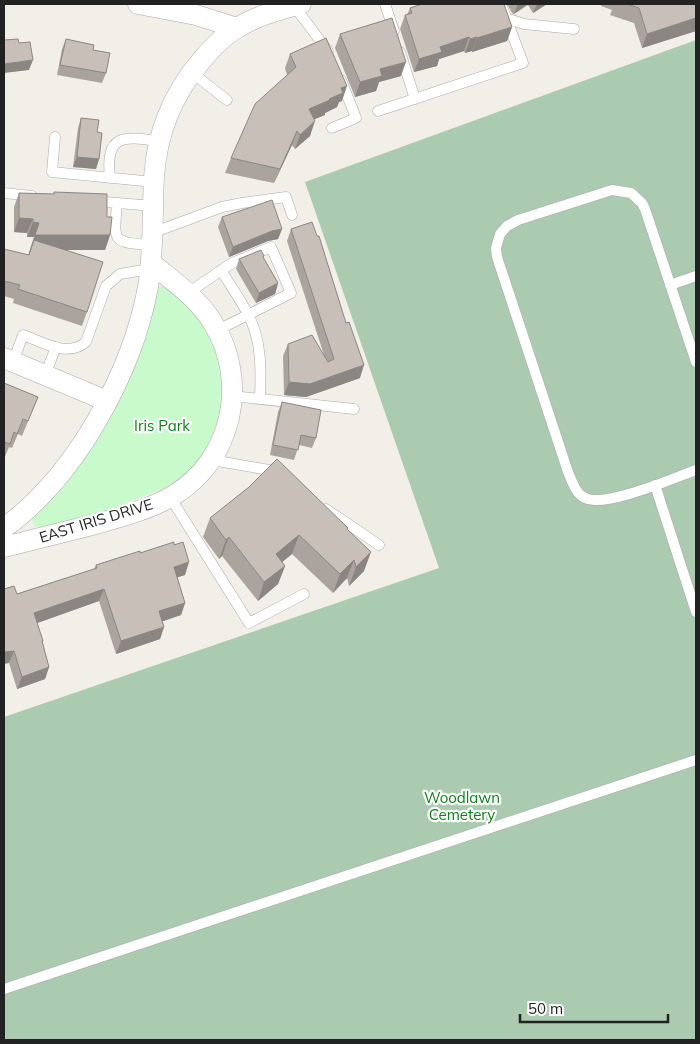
<svg xmlns="http://www.w3.org/2000/svg" width="700" height="1044" font-family="Mulish,sans-serif">
<style>
.cemetery{fill:#aacbaf}
.park{fill:#c8facc}
.lines{fill:none;stroke-linecap:round;stroke-linejoin:round}
.service-casing{stroke:#a9a9a9;stroke-width:11}
.minor-casing{stroke:#a9a9a9;stroke-width:21}
.service{stroke:#fff;stroke-width:10}
.minor{stroke:#fff;stroke-width:20}
.wall{fill:#aba49e}
.shaded-wall{fill:#8b8681}
.building{fill:#c7bfb8;stroke:#8b8681}
.labels{text-anchor:middle;stroke-width:4.5;stroke-linejoin:round;paint-order:stroke}
.park-label{font-size:15px;fill:#0c8416;stroke:#fff}
.street-label{font-size:15px;fill:#222;stroke:#fff}
</style>
<rect width="100%" height="100%" fill="#f2efe9"/>
<!-- cemetery -->
<path class="cemetery" d="M696,40V1040H4V717L439,568L305,182Z"/>
<!-- park -->
<path class="park" d="M163,286L185,301L212,340L220,360L223,394L219,419L205,454L188,473L170,486L106,511L45,528L35,527L32,519L81,464L107,423L127,383L139,353L156,292L158,288Z"/>
<g class="lines">
<!-- service casing -->
<g class="service-casing">
<path id="service" d="M385,4L394,31
M294,6L328,51
M506,18L524,24L574,29
M400,52L415,99
M191,72L227,100
M378,111L523,63L501,4
M332,128L356,118L341,80
M55,137L52,172L154,182
M110,178C105,134 123,136 158,141
M4,193L32,196
M94,201L153,206
M117,203C114,241 111,243 151,245
M152,233L222,207L242,203L286,197L292,215
M221,270C230,285 240,299 248,314C262,341 261,370 260,399
M670,285L696,276
M188,293L232,263L271,247L291,293L218,330
M13,362L23,335C43,342 67,358 86,342L106,286L120,274L150,269
M696,362L645,209L642,203L631,193L612,190L518,220L507,226L500,234L496,248L497,257L568,472C572,481 575,493 585,498C605,508 674,478 696,470
M45,375L56,347
M232,396L354,409
M212,460L269,470L278,475
M655,485L696,612
M170,497L249,623L304,594
M326,509L379,545
M4,989L696,760"/>
</g>
<!-- minor casing -->
<g class="minor-casing">
<path id="minor" d="M138,4L196,15L237,28
M4,358L107,401
M4,528C76,476 132,373 148,287C154,251 152,213 154,177C157,132 172,95 201,61C212,48 223,36 237,28C256,16 279,10 301,4
M4,547C33,540 63,532 92,525C120,517 149,510 174,495C233,459 249,381 213,323C198,298 173,281 151,263"/>
</g>
<!-- service -->
<use href="#service" class="service"/>
<!-- minor -->
<use href="#minor" class="minor"/>
</g>
<!-- wall -->
<path class="wall" d="M507,4H547L533,13L528,5L514,14L512,13Z
M602,4H696V31L642,48L634,23L610,15L612,10L601,6Z
M410,8L512,27L507,41L472,52V51L465,53L464,51L439,59L437,66L414,72L400,29L405,15H407Z
M340,34L401,76L379,82L376,91L355,97L335,48Z
M66,39L93,50L106,73L102,83L57,75L62,49Z
M290,54L342,101L339,102L337,107L325,113V115L314,119L310,136L295,149L292,145L274,183L225,173L231,158L287,75L285,68Z
M81,118L97,132L99,159L96,169L73,167L78,128Z
M54,192L107,217L110,235L105,250H65L87,312L82,326L13,303L14,299L4,296V249L28,255L34,237H27V233L14,232V207L19,193L53,194Z
M222,217L282,229L278,239L268,241L229,257L218,227Z
M291,229L360,378L306,397L284,395L283,356L288,344L324,355L287,241Z
M263,258L278,283L275,294L256,303L236,269L239,259Z
M4,383L38,397L22,436L18,434L12,448L9,447L4,459Z
M282,402L316,438L312,448L299,445L294,460L270,455L278,412Z
M210,518L348,529L364,571L349,586L347,578L333,593L292,554L282,562L285,566L278,584L258,601L222,556L219,559L203,537Z
M140,553L185,575L177,577L185,603L181,615L162,621L164,627L160,639L116,654L99,601L37,623L43,641L42,643L49,667L45,679L17,689L9,663L17,594L94,569L96,565Z"/>
<!-- shaded-wall -->
<path class="shaded-wall" d="M518,4H528L514,14Z
M537,4H547L533,13Z
M696,18V31L642,48L647,34Z
M512,27L507,41L472,52L477,38Z
M469,37L464,51L439,59L437,66L414,72L419,59L440,47Z
M477,37L472,51L465,53L470,39Z
M33,60L29,70L4,73V64Z
M406,62L401,76L379,82L376,91L355,97L360,82L380,69Z
M347,86L342,101L339,102L337,107L325,113V115L303,124L309,109L329,99L341,88Z
M315,121L310,136L295,149L300,135Z
M297,131L292,145L274,183L280,169Z
M77,157L99,159L96,169L73,167Z
M19,218L33,219L27,233L14,232Z
M33,222L39,223L34,237H27Z
M282,229L278,239L268,241L229,257L233,247L272,231Z
M35,235H110L105,250H31L34,240L30,250Z
M278,283L275,294L256,303L259,293Z
M364,365L360,378L306,397L284,395L289,382Z
M299,535L292,554L269,573L276,554Z
M229,537L222,556L219,559L226,540Z
M371,552L364,571L349,586L356,567Z
M354,560L347,578L333,593L340,574Z
M189,562L185,575L169,580L174,567Z
M285,566L278,584L258,601L264,582Z
M104,589L99,601L29,626L34,613Z
M185,603L181,615L155,624L159,611Z
M164,627L160,639L116,654L121,641Z
M14,651L9,663L4,664V652Z
M49,667L45,679L17,689L22,677Z"/>
<!-- building -->
<path class="building" d="M422,4H504L512,27L477,38V37L470,39L469,37L440,47L442,52L419,59L405,15L412,13L410,8Z
M627,4H696V18L647,34L639,8Z
M392,18L406,62L380,69L382,76L360,82L340,34Z
M326,38L347,86L341,88L343,93L329,99L330,100L309,109L315,121L300,135L297,131L280,169L231,158L255,104L296,67L290,54Z
M18,39L19,43L30,42L33,60L4,64V40Z
M66,39L94,45L93,50L110,53L106,73L60,65Z
M81,118L99,120L97,132L102,133L99,159L77,157Z
M54,192L107,194V217H112L110,235H35L39,223L33,222V219L19,218V193L54,194Z
M272,200L282,229L272,231L233,247L222,217Z
M312,222L317,236H319L346,323L349,322L364,365L310,384L289,382L288,344L312,335L328,362L334,359L291,229Z
M34,240L103,262L87,312L18,289L20,285L4,281V249L29,255Z
M261,250L264,256L263,257L278,283L259,293L239,259Z
M4,383L38,397L28,421L23,419L17,434L14,432L10,444L4,442Z
M282,402L321,410L316,438L301,435L298,450L273,445Z
M277,459L348,528L347,529L371,552L356,567L354,560L340,574L299,535L276,554L285,566L264,582L229,537L226,540L210,518L249,487Z
M174,542V545L183,542L189,562L174,567L185,603L159,611L164,627L121,641L104,589L34,613L43,641H42L49,667L22,677L14,651L4,652V589L14,586L17,594L97,568L96,565L140,551V553Z"/>
<g class="labels">
<!-- park labels -->
<g class="park-label">
<text x="162" y="431">Iris Park</text>
<text x="462" y="803">Woodlawn<tspan x="462" dy="17">Cemetery</tspan></text>
</g>
<!-- street labels -->
<g class="street-label">
<text transform="translate(96 521) rotate(-17)" y="5">EAST IRIS DRIVE</text>
</g>
</g>
<!-- border -->
<rect width="700" height="1044" fill="none" stroke="#222222" stroke-width="10"/>
<!-- scale -->
<path d="M520 1014v8h148v-8" fill="none" stroke="#222222" stroke-width="2.5"/>
<text x="528" y="1014" font-size="15" fill="#222222" stroke="#ffffff" stroke-width="4" paint-order="stroke">50 m</text>
</svg>
